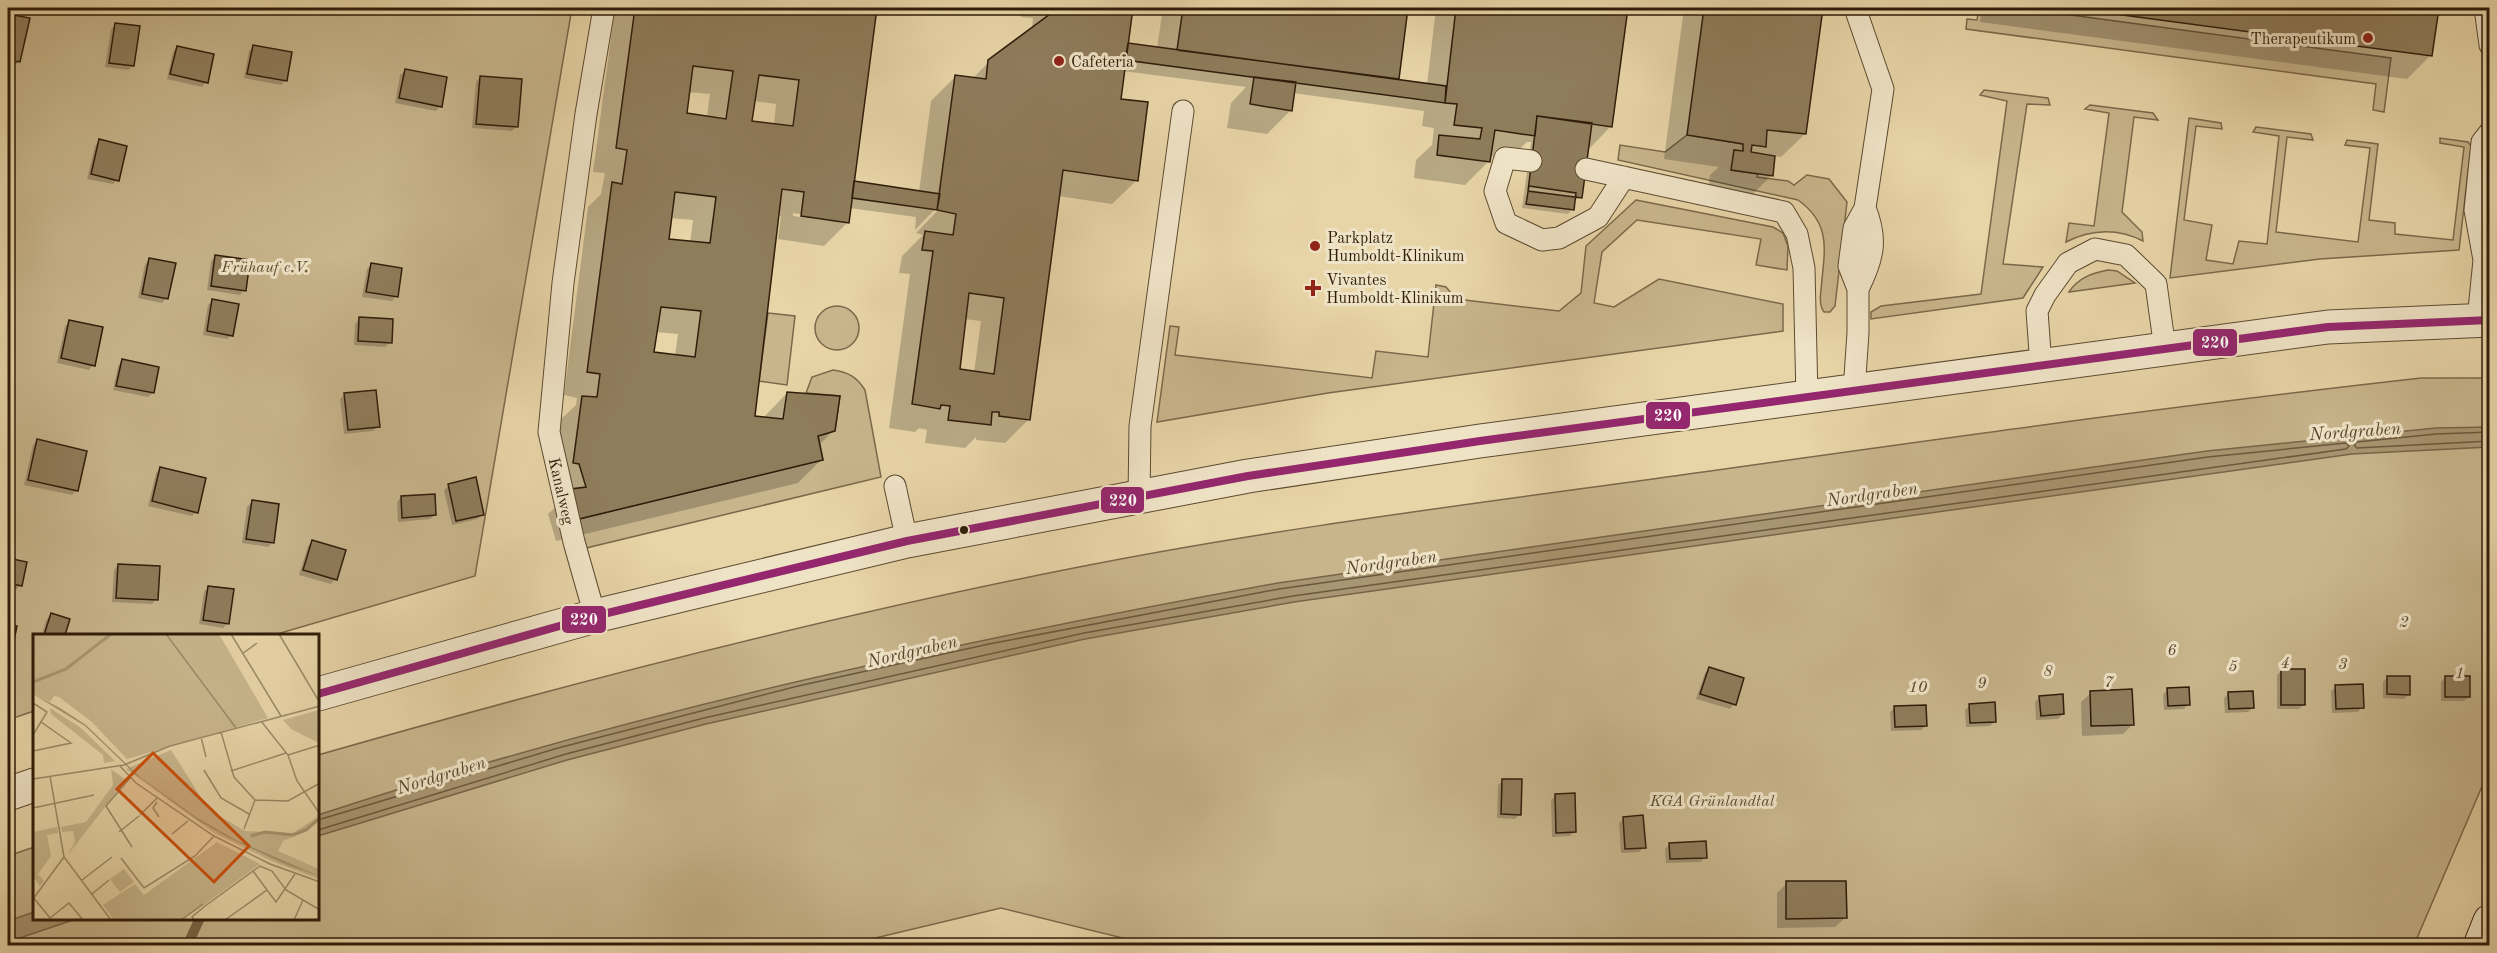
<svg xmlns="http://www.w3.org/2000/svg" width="2497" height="953" font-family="'Old Standard TT',serif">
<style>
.green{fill:#c8b58c;stroke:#7c684a;stroke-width:1.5}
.water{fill:#a89571;stroke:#786547;stroke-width:1.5}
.shadow{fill:#0003;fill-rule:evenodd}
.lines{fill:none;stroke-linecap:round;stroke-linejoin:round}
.shore{stroke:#6c583d;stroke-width:1.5}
.stream{stroke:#786547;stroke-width:10}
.building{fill:#8f7c5b;stroke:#2f1c09;stroke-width:1.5;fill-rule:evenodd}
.service-casing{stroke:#5d4a30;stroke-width:23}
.minor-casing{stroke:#5d4a30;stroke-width:35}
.secondary-casing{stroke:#2f1c09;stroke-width:35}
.service{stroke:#efe3c6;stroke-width:21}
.minor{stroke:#efe3c6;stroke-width:33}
.secondary{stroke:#efe3c6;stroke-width:33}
.bus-1-casing{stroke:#efe3c6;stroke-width:12}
.bus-1{stroke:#95276e;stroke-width:8}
.poi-dot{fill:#8f2418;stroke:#efe3c6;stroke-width:2}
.bus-dot{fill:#2f1c09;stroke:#efe3c6;stroke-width:2}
.labels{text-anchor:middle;stroke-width:6;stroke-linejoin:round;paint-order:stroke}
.poi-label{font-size:16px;fill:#2f1c09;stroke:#efe3c6;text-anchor:start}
.park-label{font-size:16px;font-style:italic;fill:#5d4a30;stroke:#efe3c6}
.street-label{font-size:16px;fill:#2f1c09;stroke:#efe3c6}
.water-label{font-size:18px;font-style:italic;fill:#59462d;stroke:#efe3c6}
.inset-river{fill:none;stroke:#a89571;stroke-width:3}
.inset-road{fill:none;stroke:#9d8a68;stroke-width:1.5}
.view{fill:#cc500c;fill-opacity:0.15;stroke:#cc500c;stroke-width:3}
.inset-edge{fill:none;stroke:#2f1c09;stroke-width:3}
.line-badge{stroke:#efe3c6;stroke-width:2}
.badge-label{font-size:16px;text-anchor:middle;font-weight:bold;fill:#fff}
</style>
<rect width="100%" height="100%" fill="#e7d4a7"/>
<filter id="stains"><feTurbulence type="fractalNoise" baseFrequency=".00333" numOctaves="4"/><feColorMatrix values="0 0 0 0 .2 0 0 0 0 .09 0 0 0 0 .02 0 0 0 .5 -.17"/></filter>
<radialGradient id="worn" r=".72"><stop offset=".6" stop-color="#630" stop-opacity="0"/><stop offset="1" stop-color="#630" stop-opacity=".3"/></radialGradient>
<!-- green -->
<path class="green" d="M8,8H572L475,576L274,635H34V711L8,720Z
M1979,8H2019L2391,58L2384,112L2373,110L2376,84L1966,29L1967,19L1977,20Z
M1984,90L2048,98L2050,105L2027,104L2003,264L2043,267L2023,298L1871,319V312L1881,306L1981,294L2007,101L1980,95Z
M2090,105L2153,113L2158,120L2134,117L2122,212L2142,232L2143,241C2117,228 2092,229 2066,242L2069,223L2094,226L2109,113L2085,109Z
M2189,118L2221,123L2222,129L2196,126L2184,220L2212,225L2206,260L2233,264L2239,241L2267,244L2279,136L2253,132L2256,127L2311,134L2313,140L2287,137L2276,232L2358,242L2370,148L2345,145L2347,140L2378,144L2369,220L2395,223V234L2453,240L2464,147L2440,143V138L2468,142L2471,146L2459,250L2320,259L2170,278Z
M1687,135L1743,144V151L1734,150L1732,170L1758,174L1757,177L1788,181L1794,185L1807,175L1829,179L1847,202L1835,306L1830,312H1824C1819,306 1820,297 1821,290C1824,252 1833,225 1798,200L1618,160L1620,145L1665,152Z
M1636,200L1773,227L1783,233L1788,246L1787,270L1756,265L1761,239L1637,220L1602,252L1594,303L1614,307L1659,279L1783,304V331L1328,393L1157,422L1170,326L1179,327L1175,355L1372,378L1376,351L1428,357L1436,285L1446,287L1456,299L1559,311L1581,293L1586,246Z
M2108,270L2117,271L2135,283L2069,292C2078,278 2092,273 2108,270Z
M815 328a22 22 0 1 1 44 0a22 22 0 1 1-44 0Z
M768,313L795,316L787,385L759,381Z
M833,370C848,372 857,377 865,390L881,477L586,548L579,519L823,460L818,436L835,431L840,396L806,393L812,377Z
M2421,378H2489V770L2414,945L1155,946L1001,908L842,946H8V856L34,847V918H318V755C566,684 816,619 1069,569C1269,529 1472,504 1674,476C1923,441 2171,406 2421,378Z"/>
<!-- water -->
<path class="water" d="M2489,427V447L2352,454L1294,602L1085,639L706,724L567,760L318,836V815C631,712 953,642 1278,583L2207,451L2436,428Z
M34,912V918L76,919L8,942V921Z"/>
<!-- shadow -->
<path class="shadow" d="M533,8H553L548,12Z
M615,8H875L853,183L919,192L931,101L955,77L972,79L989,62L1032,30L1033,18L1021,17L1022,8H1131L1126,44L1157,48L1163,8H1406L1397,78L1395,80L1427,85L1436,8H1626L1611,126L1587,151L1581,197L1573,201L1572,209L1568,214L1522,208L1531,142H1527L1509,159L1489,156V161L1465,185L1414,178L1416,160L1432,145L1434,128L1422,126L1424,111L1293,93L1291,110L1267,134L1227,128L1231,103L1246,87L1123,71L1119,101L1136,181L1112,204L1058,196L1028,420L1005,443L976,440V437L965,448L925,443L927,430L919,428L915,432L889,428L910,274L899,273L902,256L923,235L916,233L943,205L941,203L915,230L916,217L849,208L848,222L824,246L778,239L781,216L778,215L754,417L763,418L787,393L834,430L818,446L822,459L798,483L556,541L548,514L560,503L556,487L550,486L559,421L576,405L577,398L564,395L588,207L601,194L605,173L593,172ZM688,92L710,94L707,117L685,114ZM754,101L776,104L774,125L751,122ZM793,213L830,218V221L793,216ZM670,218L693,220L690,243L667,240ZM964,319L981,321L974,373L958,370ZM656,332L678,334L675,356L653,353Z
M1684,8H1821L1805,134L1781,157L1773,156L1772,175L1748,199L1708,193L1710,175L1719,167L1664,159Z
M1982,8H2437L2431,55L2407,79L1980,22Z
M8,15L28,19L19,62L14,66L8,65Z
M116,24L133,66L128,70L105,67L111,29Z
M177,47L206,82L202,87L167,79L173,52Z
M253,47L286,80L281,85L244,78L249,51Z
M405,71L440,106L436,111L395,103L400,75Z
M480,77L516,127L512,131L472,128L476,82Z
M99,141L117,180L113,184L87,179L95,146Z
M216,256L244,290L240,295L207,290L211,261Z
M149,260L167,298L162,303L138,298L145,264Z
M371,265L396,296L392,301L362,297L367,269Z
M213,301L232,335L227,339L203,335L208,305Z
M359,319L390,342L385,347L354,345L355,324Z
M70,322L93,365L89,370L57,363L65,326Z
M122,361L153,393L148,397L113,390L118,366Z
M345,394L378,426L373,431L344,434L340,399Z
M37,441L76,491L72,495L24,485L33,445Z
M160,469L196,512L192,516L148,506L156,473Z
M449,485L482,515L477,519L452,525L444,490Z
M401,497L435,515L430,519L398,522L397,502Z
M252,502L273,542L268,547L242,543L247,507Z
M313,542L335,579L331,584L299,575L308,546Z
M8,559L25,563L20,585L16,590L8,588Z
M118,565L156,599L152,604L112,602L114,570Z
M208,587L228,623L223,628L199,624L204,592Z
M51,615L68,620L64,635H42L46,620Z
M1709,668L1734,704L1730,709L1696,699L1705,673Z
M2281,671L2304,704L2299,709H2277V675Z
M2388,677L2409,694L2404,699L2383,698V682Z
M2446,677L2469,697L2464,701H2441V682Z
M2336,687L2362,707L2358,712L2332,713L2331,691Z
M2167,690L2188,704L2184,709L2164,710L2163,695Z
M2091,693L2133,724L2123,734L2082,736L2081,702Z
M2229,693L2252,708L2248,712L2225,713L2224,698Z
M2040,697L2063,714L2058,719L2036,720L2035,702Z
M1970,705L1995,721L1990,726L1966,727L1965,710Z
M1895,707L1926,725L1921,730L1891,731L1890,712Z
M1503,780L1520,814L1515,819L1497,818L1498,785Z
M1555,796L1575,831L1570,836L1552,837L1551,800Z
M1624,818L1644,847L1639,852L1621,853L1619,823Z
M1670,844L1705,857L1701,862L1666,863L1665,849Z
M1787,883L1845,918L1835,927L1777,928V893Z"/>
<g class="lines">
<!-- shore -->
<path class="shore" d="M2490,432L2436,434L2357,442L2354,445L2357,448L2490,441
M318,820L558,748L798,686L989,644L1279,589L2208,457L2346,443L2349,446L2346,449L1293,596L1084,633L704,718L566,754L318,830"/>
<!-- stream -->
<path class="stream" d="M187,946L200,918"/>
</g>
<!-- building -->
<path class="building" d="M635,8H877L849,223L801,216L804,192L782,189L755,416L783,419L787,392L840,396L835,431L818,436L823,460L579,519L571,489L586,487L579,464L573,463L582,396L597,397L600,374L587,372L612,182L622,184L627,150L616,148ZM693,66L733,71L726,119L687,113ZM759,75L799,80L793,126L752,121ZM675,192L716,197L710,243L669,239ZM661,307L701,311L695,357L654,352Z
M1055,8H1133L1121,99L1148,102L1138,181L1063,170L1030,420L999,416V412H992L991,425L948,420L950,406L941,405L940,409L912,404L933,251L922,250L925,231L953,235L956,214L937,210L955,75L986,79L988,60L1054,11ZM969,293L1004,298L994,374L960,369Z
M1183,8H1408L1399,79L1177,50Z
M1456,8H1628L1612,127L1537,116L1535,136L1495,130L1490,162L1437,155L1439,135L1480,139L1482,128L1454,125L1457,104L1445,103Z
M1704,8H1823L1806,134L1767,130L1766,147L1752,145L1751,152L1775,156L1773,176L1731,170L1734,150L1743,151V144L1687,135Z
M2070,8H2439L2432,56Z
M8,14L30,18L20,62L8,60Z
M115,23L140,26L134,66L109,63Z
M1128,43L1446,86L1445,103L1125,60Z
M253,45L292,52L287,81L247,74Z
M177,46L214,54L208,83L170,74Z
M405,69L447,77L442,107L399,98Z
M480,76L522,79L518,127L476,124Z
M1254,77L1296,82L1292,111L1250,104Z
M1537,116L1592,123L1582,198L1528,191Z
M99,139L127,146L119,181L91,174Z
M854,181L940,194L937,210L852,198Z
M1529,186L1576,193L1574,210L1526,204Z
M215,255L250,260L246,291L211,286Z
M149,258L176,263L168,299L142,294Z
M371,263L402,268L398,297L366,292Z
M212,299L239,304L233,336L207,331Z
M359,317L393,319L392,343L358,341Z
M69,320L103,327L95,366L61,358Z
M122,359L159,367L154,393L116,386Z
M376,390L380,427L348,430L344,393Z
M37,439L87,451L78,491L28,480Z
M160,467L206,478L198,513L152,501Z
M476,477L484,515L456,521L448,484Z
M435,494L436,515L402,518L401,496Z
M252,500L279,504L274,543L246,539Z
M312,540L346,550L337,580L303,570Z
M8,558L27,562L22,586L8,583Z
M118,564L160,566L158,600L116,598Z
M208,586L234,589L229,624L203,620Z
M51,613L70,619L65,635H44Z
M8,624L17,626L12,650L8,649Z
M1709,667L1744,678L1736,705L1700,694Z
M2281,669H2305V705H2281Z
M2387,676H2410V695L2387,694Z
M2445,676H2470V697H2445Z
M2363,684L2364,708L2336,709L2335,685Z
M2189,687L2190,705L2168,706L2167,688Z
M2132,689L2134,725L2091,726L2090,691Z
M2253,691L2254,708L2229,709L2228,692Z
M2063,694L2064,714L2041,716L2039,696Z
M1995,702L1996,722L1970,723L1969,704Z
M1926,705L1927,726L1895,727L1894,706Z
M1502,779H1522L1521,815L1501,814Z
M1575,793L1576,832L1556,833L1555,794Z
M1643,815L1646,848L1625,849L1623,817Z
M1706,841L1707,858L1670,859L1669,843Z
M1786,881H1846L1847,918L1786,919Z"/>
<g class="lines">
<!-- service casing -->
<g class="service-casing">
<path id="service" d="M2485,8L2490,45
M1531,161L1505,158L1495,191L1506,223L1542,240L1559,238L1598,217L1624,177
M1586,169L1784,212L1797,234L1804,268L1807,398
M1858,289C1873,259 1878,240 1865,208
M2478,320L2484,260L2475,210L2482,142L2490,132
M2041,366L2037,311L2045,295L2068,263L2095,249L2126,255L2156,284L2165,349
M1854,391L1858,333V289L1849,266L1854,228L1865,208L1883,89L1855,8
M895,486L907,541
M1139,497L1140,426L1183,111
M595,616L574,542L549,432L563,283L586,114L604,8"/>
</g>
<!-- minor casing -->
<g class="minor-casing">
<path id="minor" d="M318,694L595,616L907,541L1248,476L1480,441L2328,327L2490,320
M8,794L34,785"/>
</g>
<!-- secondary casing -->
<g class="secondary-casing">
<path id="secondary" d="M2480,946L2490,921"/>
</g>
<!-- service -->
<use href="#service" class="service"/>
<!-- minor -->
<use href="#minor" class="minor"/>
<!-- secondary -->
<use href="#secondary" class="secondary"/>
<!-- bus-1 casing -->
<g class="bus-1-casing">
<path id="bus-1" d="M318,694L595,616L907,541L1248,476L1480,441L2328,327L2490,320"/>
</g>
<!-- bus-1 -->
<use href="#bus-1" class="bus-1"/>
</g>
<!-- markers -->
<g class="poi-dot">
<circle cx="2368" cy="38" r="6"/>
<circle cx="1059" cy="61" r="6"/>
<circle cx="1315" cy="246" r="6"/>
<path d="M1310 279h6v6h6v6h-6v6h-6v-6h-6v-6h6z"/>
</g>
<circle class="bus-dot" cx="964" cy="530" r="5"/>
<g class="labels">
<!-- poi labels -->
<g class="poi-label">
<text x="2356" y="44" text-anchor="end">Therapeutikum</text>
<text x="1071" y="67">Cafeteria</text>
<text x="1327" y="243">Parkplatz<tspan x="1327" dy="18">Humboldt-Klinikum</tspan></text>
<text x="1326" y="285">Vivantes<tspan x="1326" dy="18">Humboldt-Klinikum</tspan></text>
</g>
<!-- park labels -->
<g class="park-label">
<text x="265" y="272">Frühauf e.V.</text>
<text x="2404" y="627">2</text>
<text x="2172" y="655">6</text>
<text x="2285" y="668">4</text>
<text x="2343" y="669">3</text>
<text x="2233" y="671">5</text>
<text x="2048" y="676">8</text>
<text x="2460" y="678">1</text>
<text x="2109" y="687">7</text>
<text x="1982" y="688">9</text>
<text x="1918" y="692">10</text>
<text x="1712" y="806">KGA Grünlandtal</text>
</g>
<!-- street labels -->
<g class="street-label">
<text transform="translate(562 491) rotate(77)" y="6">Kanalweg</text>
</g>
<!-- water labels -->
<g class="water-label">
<text transform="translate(2355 431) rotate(-4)" y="6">Nordgraben</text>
<text transform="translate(1872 494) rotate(-8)" y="6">Nordgraben</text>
<text transform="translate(1391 562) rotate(-8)" y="6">Nordgraben</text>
<text transform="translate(912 651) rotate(-13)" y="6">Nordgraben</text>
<text transform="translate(441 775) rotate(-17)" y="6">Nordgraben</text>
</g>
</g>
<!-- overview -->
<g transform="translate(33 634)">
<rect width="286" height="286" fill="#e7d4a7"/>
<path d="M0,0H186L235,84L94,125L59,88L26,63L21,62L17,68L0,60ZM17,74L48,94L82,127L71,129L70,121L18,80ZM286,76V109L258,95L250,86ZM138,116L176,176L212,197L260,199L286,182L276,196L250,207L245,217L286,235V245L241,228L181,199L93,135ZM78,135L93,146L34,222L42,208L40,197L29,198L28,193L53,188L80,151ZM24,193L25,199L14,201L18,222L5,240L11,247L7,252L0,243V198ZM184,208L227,230L150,286H81L70,271L102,250L111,261ZM91,235L101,248L87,258L77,245Z" fill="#c8b58c"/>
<path d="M0,60L27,74L53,91L107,143L163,183L203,206L286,242L254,231L194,203L166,187L103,141L52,92Z" fill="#a89571"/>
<path class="inset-river" d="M0,48L33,35L78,0M218,202L232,198L260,201L273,196L287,184"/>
<path class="inset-road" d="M133,0L203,94M198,0L248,82M246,0L287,69M209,20L224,9M0,69L14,78L0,101M228,87L255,121L264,147L287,180M188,98L201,143L222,166L255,167L287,149M168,103L173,123M0,117L38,109L8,88M255,121L287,111M86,131L103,149L181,202L237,230L287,248M171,136L188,164L216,180M198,137L253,119M17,142L31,223L78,286M97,144L73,172L99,213M0,145L91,131L137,112L287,72M124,168L120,174L126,183M0,174L61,161M107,181L124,164M211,195L222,166M86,198L106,182M139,200L155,187M88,224L111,254L162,222L181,202M220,237L234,256M49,246L79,223M59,260L76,246M0,263L17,284M0,265L31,223M17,284L36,269L50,286M148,286L170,270M161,286L159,283L172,272L227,232L239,237L253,256L287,276M192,286L234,256L243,268L262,240M261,286L270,266"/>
<path class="view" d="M120,119L216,212L181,248L84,155Z"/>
<rect width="286" height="286" class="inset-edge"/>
</g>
<g class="line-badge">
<rect x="2192" y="328" width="46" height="29" rx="6" fill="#95276e"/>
<rect x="1645" y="401" width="46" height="29" rx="6" fill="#95276e"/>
<rect x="1100" y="486" width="45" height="28" rx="6" fill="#95276e"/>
<rect x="561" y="605" width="46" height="29" rx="6" fill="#95276e"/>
</g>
<g class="badge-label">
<text x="2215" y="348">220</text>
<text x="1668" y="421">220</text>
<text x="1123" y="506">220</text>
<text x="584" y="625">220</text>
</g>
<!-- margin -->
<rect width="2497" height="953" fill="none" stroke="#e7d4a7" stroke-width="30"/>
<rect x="9" y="9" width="2479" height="935" fill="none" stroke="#2f1c09" stroke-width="3"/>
<rect x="15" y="15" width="2467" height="923" fill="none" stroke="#2f1c09" stroke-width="1.5"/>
<rect width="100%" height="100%" filter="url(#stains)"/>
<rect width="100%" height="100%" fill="url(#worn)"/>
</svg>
